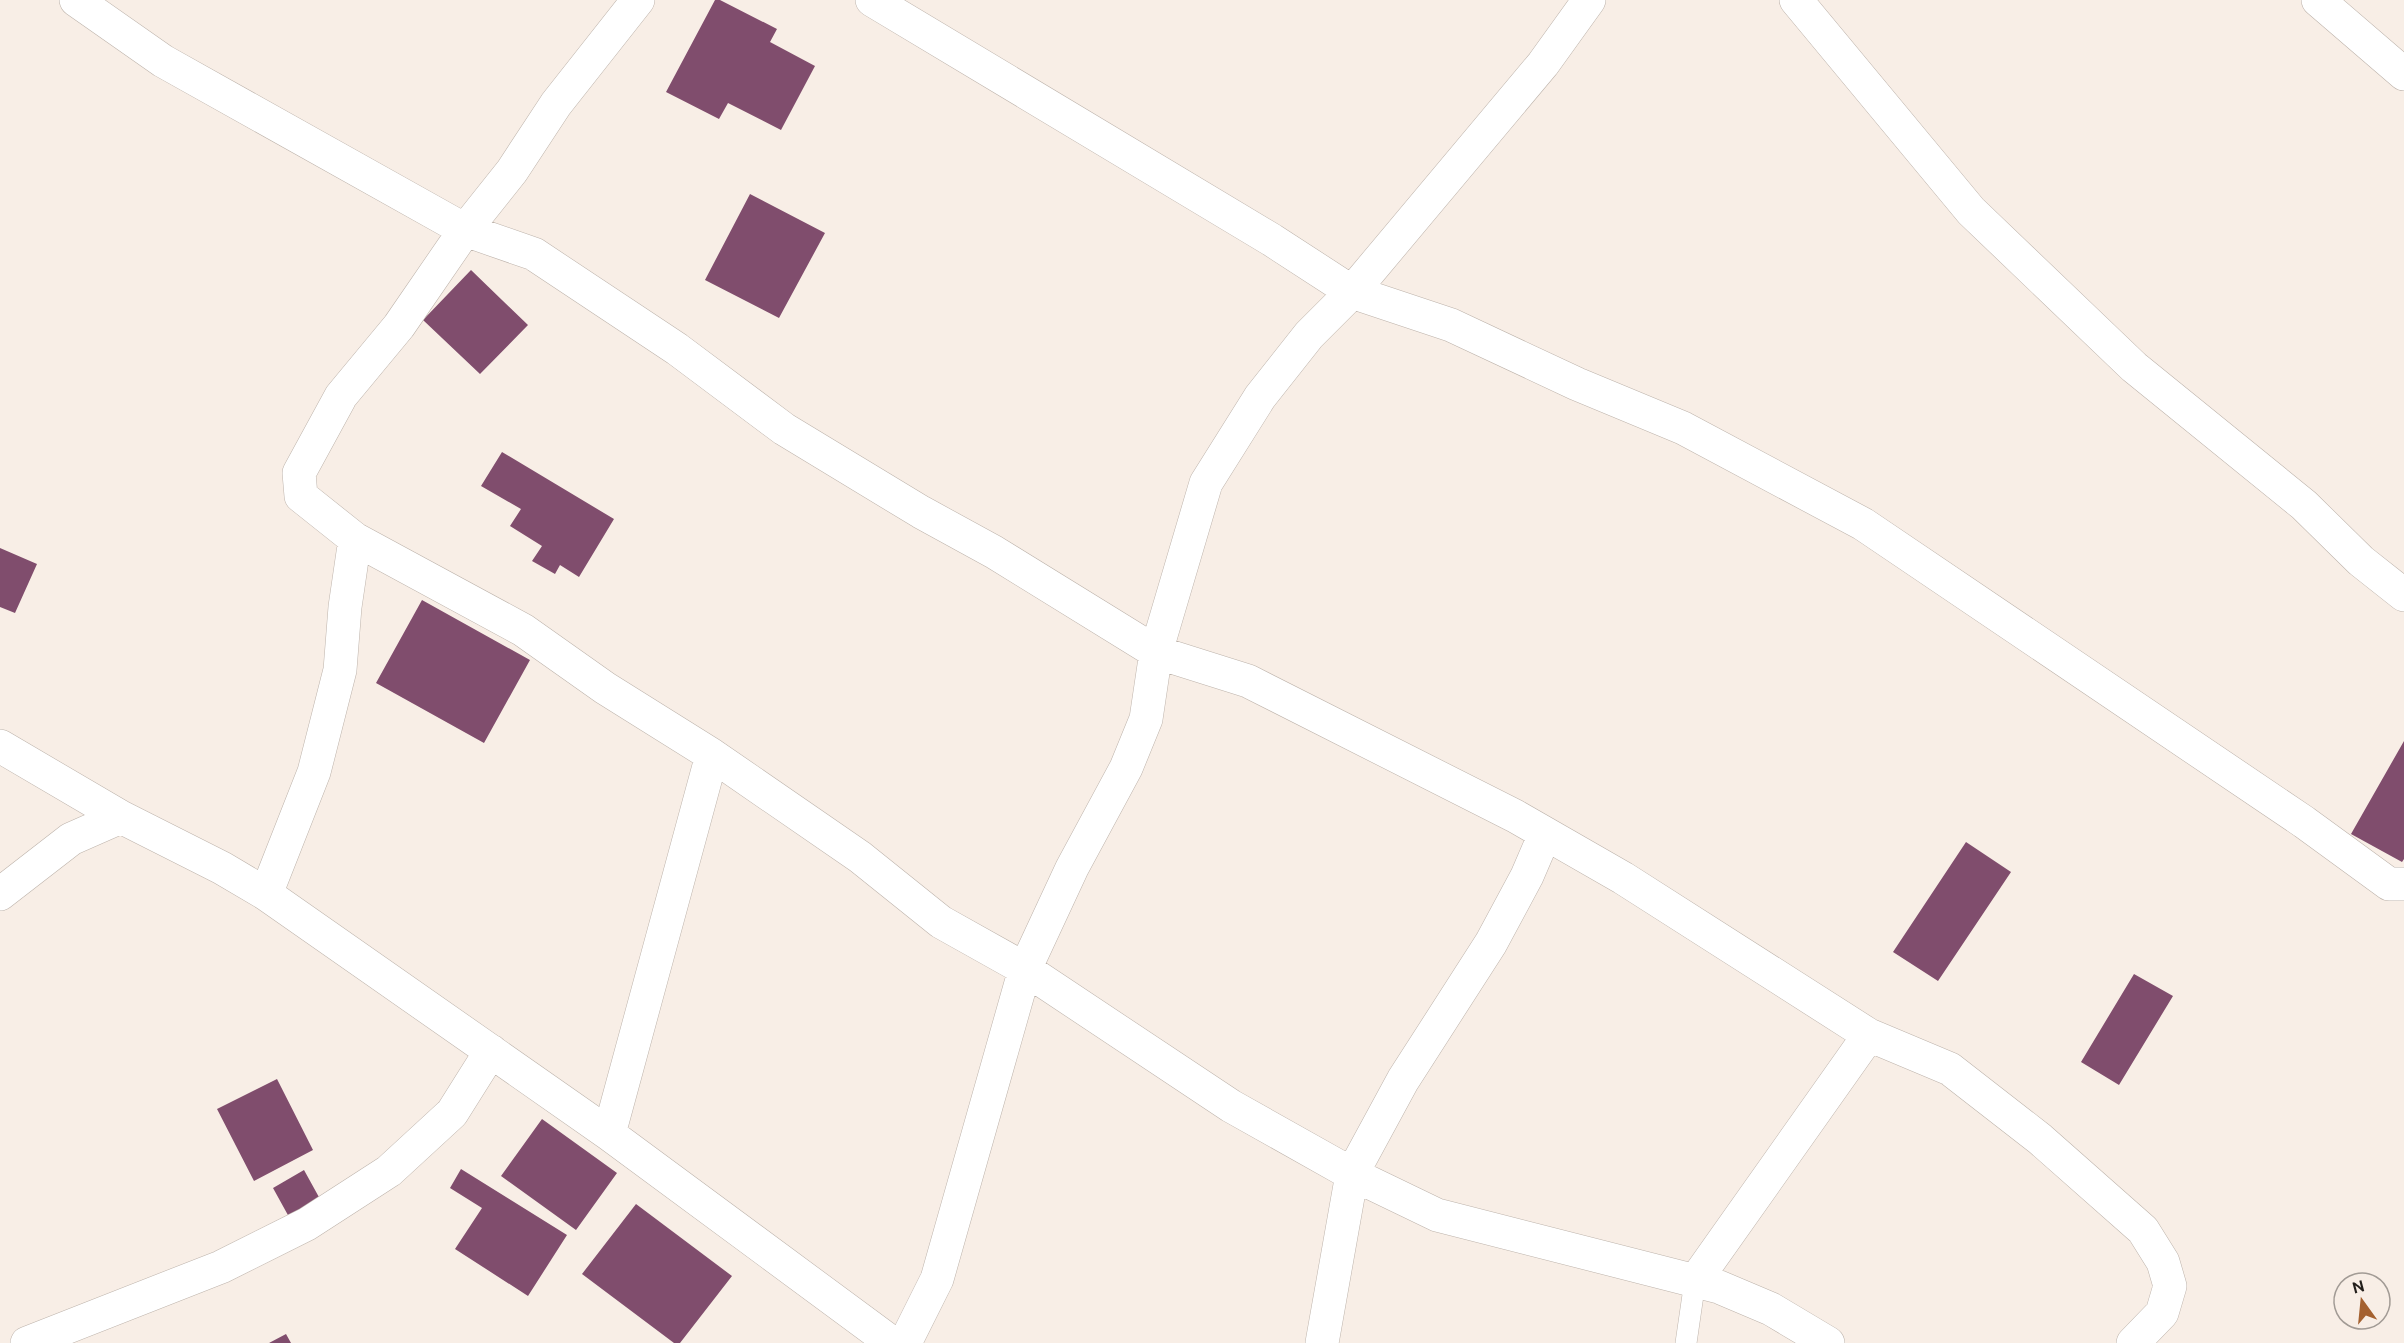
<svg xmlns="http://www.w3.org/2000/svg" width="2404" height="1343" font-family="Ubuntu,sans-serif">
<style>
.building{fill:#804d6d}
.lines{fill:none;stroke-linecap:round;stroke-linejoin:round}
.lane-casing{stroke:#bdb3ab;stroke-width:22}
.street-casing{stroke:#bdb3ab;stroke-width:34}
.lane{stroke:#fff;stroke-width:21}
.street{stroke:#fff;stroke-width:33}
</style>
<rect width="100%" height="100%" fill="#f8eee6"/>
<!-- building -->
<path class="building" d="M715,0H720L777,29L770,42L815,66L781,130L728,103L719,119L666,92Z
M750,194L825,233L779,318L705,280Z
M471,270L528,325L480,374L423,320Z
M502,452L614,519L579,577L560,565L555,574L532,561L542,546L510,526L521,509L481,486Z
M0,548L37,564L15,613L0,607Z
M422,600L530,660L484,743L376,683Z
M2404,741V859L2402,862L2351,834Z
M1966,842L2011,872L1938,981L1893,952Z
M2134,974L2173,996L2119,1085L2081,1062Z
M277,1079L313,1150L254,1181L217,1109Z
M542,1119L617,1173L576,1230L501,1176Z
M461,1169L567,1235L528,1296L455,1249L482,1208L450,1188Z
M304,1170L320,1199L289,1217L273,1188Z
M636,1204L732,1276L680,1343H674L582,1274Z
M286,1334L291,1343H269Z"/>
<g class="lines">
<!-- lane casing -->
<g class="lane-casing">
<path id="lane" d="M1686,1343L1695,1281"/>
</g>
<!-- street casing -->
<g class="street-casing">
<path id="street" d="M76,0L163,61L465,230L534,254L677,349L784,429L921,512L994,552L1156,652L1248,681L1515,816L1623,878L1869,1035
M872,0L1272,240L1352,292L1451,325L1577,384L1683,428L1863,524L2304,822L2389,884H2404
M1796,0L1971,211L2134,367L2304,505L2361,561L2404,595
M2318,0L2404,74
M355,539L523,630L605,688L712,755L860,857L941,922L1025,969L1231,1106L1352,1174L1437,1215L1719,1287L1771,1309L1828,1343
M0,746L121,817L222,868L266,894L609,1134L892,1343
M0,894L71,839L121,817
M266,894L314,772L340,670L345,607L355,539L301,496L299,473L341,396L399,326L465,230L512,171L556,104L638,0
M609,1134L712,755
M1695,1281L1869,1035L1950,1069L2040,1139L2143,1230L2163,1262L2170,1286L2162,1313L2133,1343
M27,1343L221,1267L307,1224L389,1171L452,1113L491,1051
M905,1343L937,1279L1025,969L1072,868L1126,768L1146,719L1156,652L1206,483L1260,397L1309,335L1352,292L1543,64L1589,0
M1322,1343L1352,1174L1403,1080L1491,943L1527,876L1545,834"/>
</g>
<!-- lane -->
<use href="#lane" class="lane"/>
<!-- street -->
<use href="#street" class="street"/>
</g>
<!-- north arrow -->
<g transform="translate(2362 1301) rotate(345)"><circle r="28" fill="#f8eee6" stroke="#a29b95" stroke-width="1.5"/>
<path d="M0-4.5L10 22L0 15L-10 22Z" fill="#a46130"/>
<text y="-9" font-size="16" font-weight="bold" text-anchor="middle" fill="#221e1b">N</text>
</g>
</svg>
